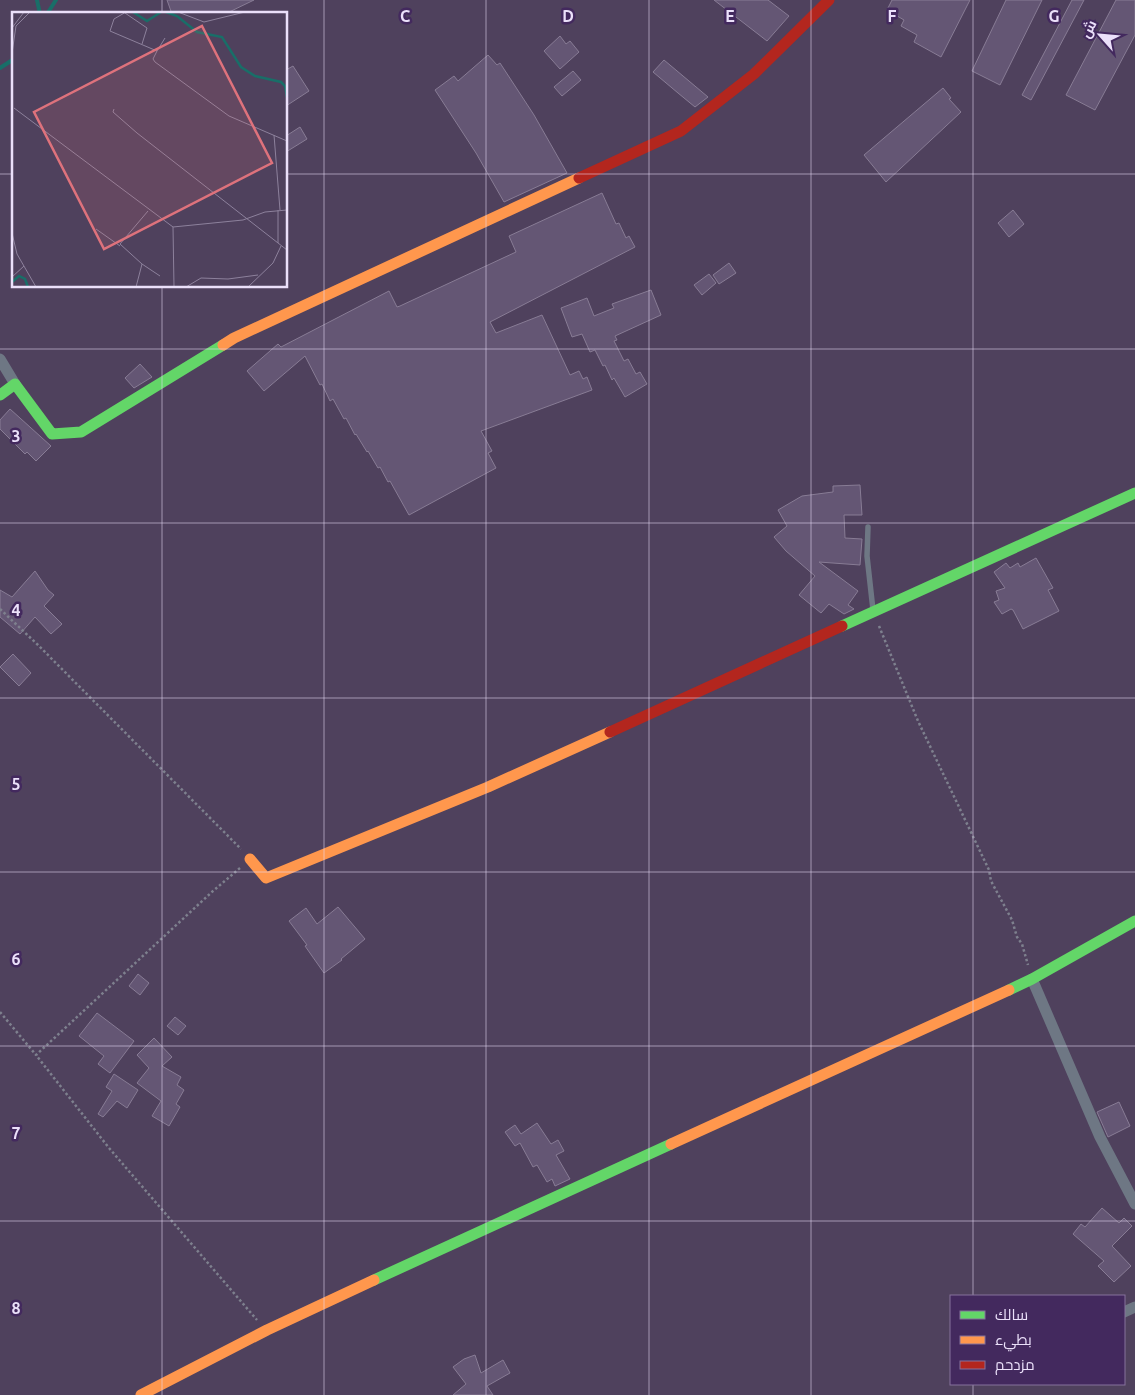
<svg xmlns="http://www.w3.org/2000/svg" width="1135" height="1395" font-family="Ubuntu,Cairo,sans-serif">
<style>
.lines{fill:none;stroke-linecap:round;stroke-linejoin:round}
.stream{stroke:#196e68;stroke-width:4}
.building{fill:#645674;stroke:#887c95}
.path{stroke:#7e808e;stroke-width:2.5;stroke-dasharray:2.5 2.5;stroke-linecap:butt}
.lane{stroke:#6e7784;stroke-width:5.5}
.street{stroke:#6e7784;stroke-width:11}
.fast{stroke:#63d668;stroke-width:11}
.slow{stroke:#ff974d;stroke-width:11}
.jam{stroke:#b3261e;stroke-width:11}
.grid{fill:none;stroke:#ebe0fa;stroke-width:1;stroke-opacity:0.55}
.inset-river{fill:none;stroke:#196e68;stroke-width:2.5}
.inset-road{fill:none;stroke:#8d819c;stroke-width:1}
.view{fill:#de727c;fill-opacity:0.15;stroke:#de727c;stroke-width:2.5}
.inset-edge{fill:none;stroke:#ebe0fa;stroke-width:2.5}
.grid-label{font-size:16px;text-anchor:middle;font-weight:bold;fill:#ebe0fa;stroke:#43295e;stroke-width:5;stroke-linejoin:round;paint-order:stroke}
</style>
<rect width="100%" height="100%" fill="#4f415d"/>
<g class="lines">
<!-- stream -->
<path class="stream" d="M37,0L40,14
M47,14L56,0
M0,68L14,59"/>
</g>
<!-- building -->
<path class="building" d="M167,0H254L225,14H172Z
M714,0H768L789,16L767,41Z
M892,0H970L941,57L914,42L917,35L901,26L904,20L887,10Z
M1006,0H1042L1000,85L972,71Z
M1072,0H1084L1031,100L1022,95Z
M1116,0H1135V35L1095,110L1066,95Z
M560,36L566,44L570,41L579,52L560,69L544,51Z
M488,55L497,65L500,63L534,115L567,173L504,202L476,153L435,90L454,76L458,81Z
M664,60L708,97L695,107L678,93L653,72Z
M293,66L309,91L286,106V70Z
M573,71L581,80L562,96L554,87Z
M943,88L951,98L949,99L961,112L886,182L864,155Z
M300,127L307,139L286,152V136Z
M602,193L616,224L619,223L626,238L629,236L635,247L490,322L496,333L542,315L570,375L579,371L583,379L587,377L592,390L481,431L492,451L488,453L496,468L409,515L390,481L388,482L380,467L378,468L368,451L367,452L356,434L355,435L346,418L344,419L333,399L330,401L322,384L320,385L305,356L264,391L247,371L278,344L281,347L389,291L397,307L400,306L516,252L509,236Z
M1013,210L1024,224L1009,237L998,223Z
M729,263L736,273L719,284L713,275Z
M709,274L716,283L702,295L694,285Z
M651,290L661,315L615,336L617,340L614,341L624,361L628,359L636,374L640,372L647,384L625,397L614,378L612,380L605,365L603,366L595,350L590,352L582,334L572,337L561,308L587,298L594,316L614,308L612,304Z
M140,364L152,377L134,388L125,378Z
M10,409L51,446L36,461L27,452L25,454L0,429V420Z
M860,485L862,515H844L845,538L862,539L860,565L819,562L858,591L848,605L854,609L844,614L829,604L821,613L799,595L815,576L786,551L774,537L787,526L778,510L802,496L833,492V486Z
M1036,558L1053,588L1048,590L1059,611L1023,629L1013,610L1011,609L1002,614L994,602L999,600L996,591L1005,588L994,572L1006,563L1010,568L1018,563L1020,567Z
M35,571L48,590L54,595L44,606L62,624L51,634L35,617L20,634L0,617V590L12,597Z
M13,654L31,673L19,686L0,667Z
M338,907L365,939L341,959L342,960L324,973L305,946L307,945L289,921L306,908L317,924Z
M138,974L149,983L140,995L129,986Z
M97,1013L134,1041L110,1073L98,1064L104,1056L79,1036Z
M175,1017L186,1026L178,1035L167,1026Z
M154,1038L172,1057L162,1066L181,1077L177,1085L184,1090L176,1104L180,1107L169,1126L152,1116L161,1101L137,1083L149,1068L137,1055Z
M114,1074L138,1090L127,1108L117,1101L103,1117L98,1114L112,1091L106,1087Z
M1119,1102L1130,1126L1108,1137L1097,1112Z
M537,1123L551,1144L558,1140L564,1151L556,1155L570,1179L555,1186L552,1179L547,1182L537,1165L533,1167L520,1143L515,1146L505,1132L515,1125L521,1134Z
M1102,1208L1119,1223L1124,1218L1132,1226L1112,1246L1131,1266L1114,1282L1098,1266L1104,1261L1073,1234L1081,1224L1085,1227Z
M475,1355L481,1373L503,1360L510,1373L487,1386L493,1395H453L466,1384L453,1367L464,1359Z"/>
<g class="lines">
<!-- path -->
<path class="path" d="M0,609L38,645L241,849
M879,626L918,721L989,870L991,881L1012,920L1017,937L1022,944L1028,965
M240,868L213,891L36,1055L109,1148L257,1320
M0,1012L36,1055"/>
<!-- lane -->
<path class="lane" d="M868,527L867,556L873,610"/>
<!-- street -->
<path class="street" d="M0,359L15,384
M1032,979L1100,1137L1135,1204
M1124,1312L1135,1307"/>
<!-- fast -->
<path class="fast" d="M0,395L15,384L52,434L81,432L223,345
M842,626L1135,493
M1009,990L1032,979L1135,921
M374,1280L671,1144"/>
<!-- slow -->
<path class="slow" d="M223,345L234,338L579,178
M250,859L266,878L488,787L610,732
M671,1144L1009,990
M141,1395L267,1330L374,1280"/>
<!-- jam -->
<path class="jam" d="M579,178L681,131L754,74L829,0
M610,732L842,626"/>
</g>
<!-- grid -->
<path class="grid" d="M162,0V14M324,0V1395M486,0V1395M649,0V1395M811,0V1395M973,0V1296M0,174H14M286,174H1135M162,286V1395M0,349H1135M0,523H1135M0,698H1135M0,872H1135M0,1046H1135M0,1221H1135M973,1384V1395"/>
<!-- overview -->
<g transform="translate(12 12)">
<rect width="275" height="275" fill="#4f415d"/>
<path class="inset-river" d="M121,0L135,9L149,0M154,0L165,4L185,20L210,25L229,55L243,64L269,70L273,74L275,85M0,270L7,264L13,267L16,275"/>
<path class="inset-road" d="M114,0L102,7L98,19L145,39L141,47L143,50L217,104L275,129M166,0L192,10L233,0M113,1L135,16L130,32M0,16L12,0M145,39L153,26M0,41L4,14L18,0M0,88V105M2,96L161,215L231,208L253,200L275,198M102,97L101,100L125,121L275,238M262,123L268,198M266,198V231M161,215L162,275M84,217L108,234M0,221L5,242L24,275M130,252L148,264M0,265L12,254M124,275L130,252L108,232L136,199M174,275L189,266L216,267L246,263M236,275L261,251L269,234"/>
<path class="view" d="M190,14L260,151L92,237L22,100Z"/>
<rect width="275" height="275" class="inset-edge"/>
</g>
<g class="grid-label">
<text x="405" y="22">C</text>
<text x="568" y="22">D</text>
<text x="730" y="22">E</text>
<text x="892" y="22">F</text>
<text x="1054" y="22">G</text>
<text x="16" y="442">3</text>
<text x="16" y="616">4</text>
<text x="16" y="790">5</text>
<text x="16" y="965">6</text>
<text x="16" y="1139">7</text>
<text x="16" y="1314">8</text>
</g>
<!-- legend -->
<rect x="950" y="1295" width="175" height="90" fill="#43295e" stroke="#86729c"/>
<rect x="960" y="1311" width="25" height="8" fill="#63d668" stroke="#86729c"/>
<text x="995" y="1320" font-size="15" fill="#ebe0fa">سالك</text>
<rect x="960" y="1336" width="25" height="8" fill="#ff974d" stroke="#86729c"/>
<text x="995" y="1345" font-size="15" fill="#ebe0fa">بطيء</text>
<rect x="960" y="1361" width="25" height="8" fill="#b3261e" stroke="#86729c"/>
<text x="995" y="1370" font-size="15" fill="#ebe0fa">مزدحم</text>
<!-- north arrow -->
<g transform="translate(1100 35) rotate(297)" stroke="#43295e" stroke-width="4" paint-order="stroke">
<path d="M0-4L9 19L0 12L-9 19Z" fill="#ebe0fa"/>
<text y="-8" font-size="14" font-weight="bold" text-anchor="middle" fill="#ebe0fa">ش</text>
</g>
</svg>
